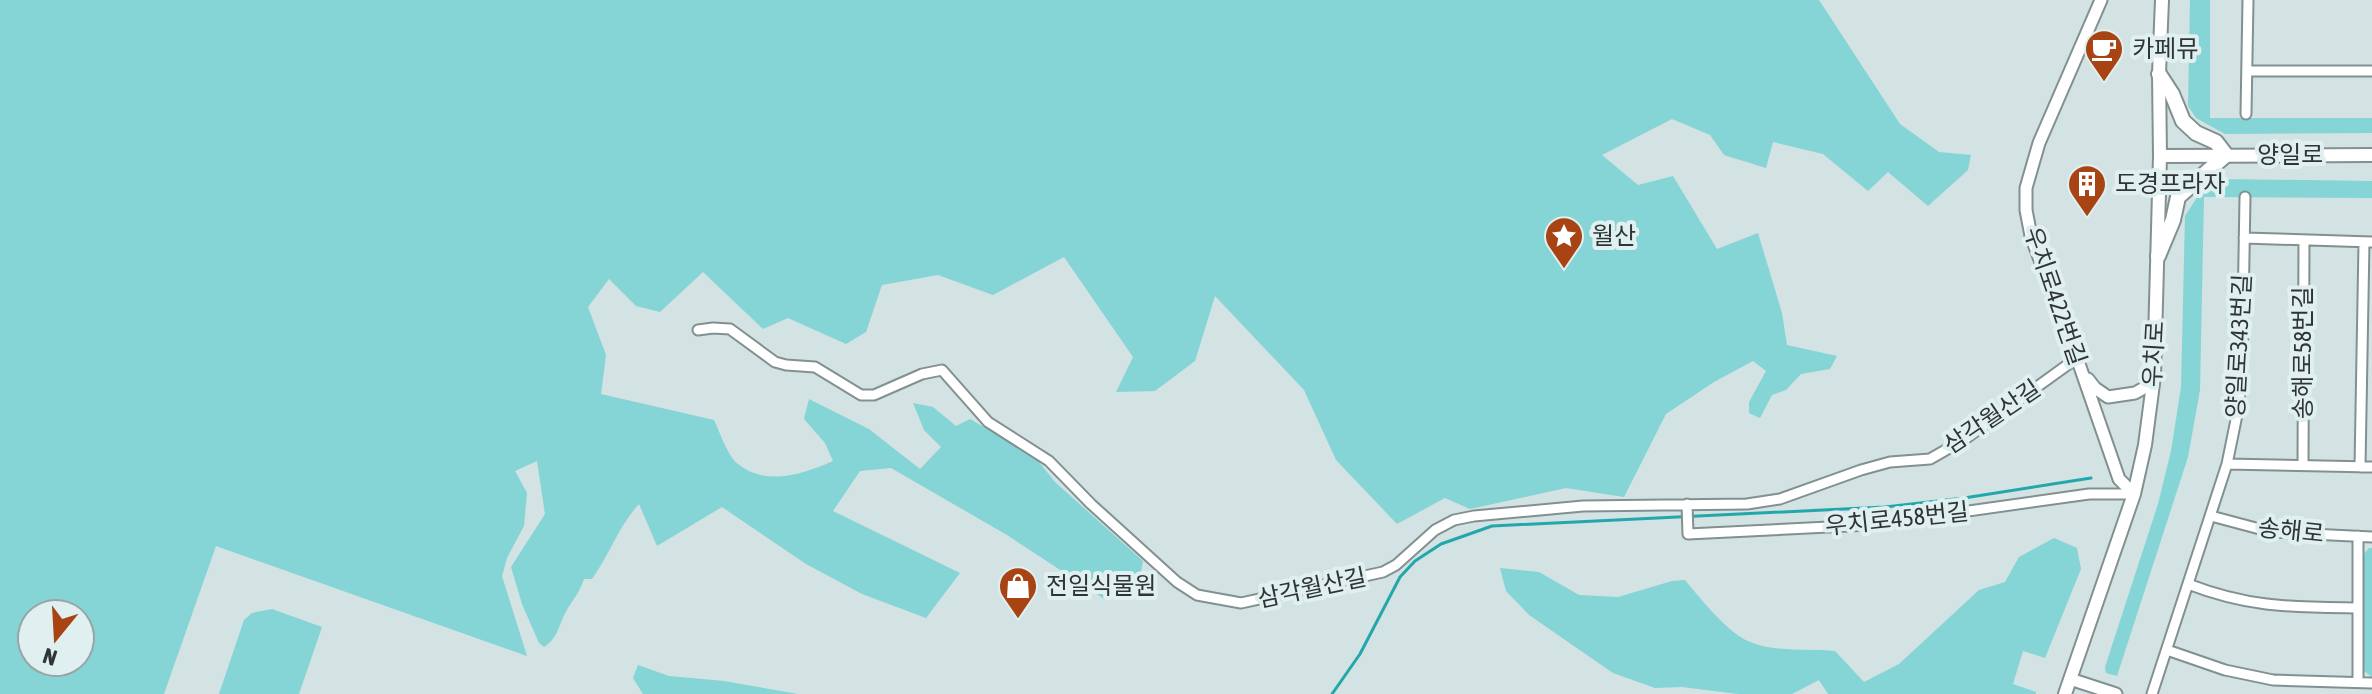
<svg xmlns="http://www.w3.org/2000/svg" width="2372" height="694" font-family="'Asap Condensed','Noto Sans KR',sans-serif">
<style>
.green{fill:#85d4d6;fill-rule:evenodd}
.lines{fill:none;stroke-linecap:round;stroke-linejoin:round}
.stream{stroke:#23a7ab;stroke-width:3}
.minor-casing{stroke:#829090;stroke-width:13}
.tertiary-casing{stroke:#829090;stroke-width:15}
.secondary-casing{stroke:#829090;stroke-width:16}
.primary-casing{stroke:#829090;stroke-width:18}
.minor{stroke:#fff;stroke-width:9}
.tertiary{stroke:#fff;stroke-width:11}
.secondary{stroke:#fff;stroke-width:12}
.primary{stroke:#fff;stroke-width:14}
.labels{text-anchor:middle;stroke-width:8;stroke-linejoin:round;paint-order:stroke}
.poi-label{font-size:24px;fill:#2f3535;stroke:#e0efef;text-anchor:start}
.street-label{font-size:24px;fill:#2f3535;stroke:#e0efef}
</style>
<rect width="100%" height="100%" fill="#d3e2e2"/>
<!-- green -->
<path class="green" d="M0,0H1819L1900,124L1939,152L1971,155L1968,170L1928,206L1888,172L1868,191L1823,154L1773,142L1766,168L1724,155L1710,135L1672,119L1602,155L1638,185L1673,176L1717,249L1758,233L1782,313L1787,345L1837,356L1830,369L1801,374L1786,390L1772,395L1760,418L1749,413V402L1766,371L1753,361L1714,382L1666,414L1624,497L1566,488L1470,509L1445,498L1397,524L1336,460L1304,390L1215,296L1195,361L1155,391L1116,392L1133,357L1064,257L993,295L938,275L882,285L866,332L846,344L788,318L763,329L703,272L660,312L636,306L609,279L588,307L606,355L601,394L714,420C720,432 727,455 738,464C767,487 803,474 833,461L825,443L804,419L809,399L869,429L920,469L941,447L924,430L913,403L933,407L956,426L970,419L1034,456L1055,482L1143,561L1139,583L1106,600L1007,535L891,468L860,471L833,511L960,573L926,618L862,594L806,564L722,507L657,546L639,504C618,527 610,554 592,579H584C580,591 575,597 568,608C559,622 559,638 544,647L539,643L522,604L511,567L545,514L537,461L515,471L527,493L524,526L507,558L502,576L527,656L216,546L164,694H0ZM32,614H80V662H32Z
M2190,0H2210V118H2372V133L2225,134L2196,118L2188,106Z
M2220,179L2372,181V198L2204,197L2200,390L2188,457L2117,676L2106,673L2105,667L2158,504L2171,451L2181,387L2185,216L2201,191L2208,183Z
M2054,538L2077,548L2081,569L2045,658L2023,651L2013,684L2036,692V694H1828L1819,680L1792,694H1738L1682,687L1655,688L1613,673L1529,615L1506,591L1500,568L1539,572L1579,595L1618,597L1672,581L1685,580C1699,597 1728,633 1748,641C1774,653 1808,648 1835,651L1864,682L1899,664L1979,590L2005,582L2019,557Z
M2369,548H2372V677L2363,670L2362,556Z
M272,609L322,627L299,694H219L244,620L252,613Z
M638,665L669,676L724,681L798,694H643L633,678Z"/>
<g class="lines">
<!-- stream -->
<path class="stream" d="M1332,694L1360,654L1400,577L1415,561L1441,544L1492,526L1885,507L1964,498L2091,478"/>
<!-- minor casing -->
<g class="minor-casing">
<path id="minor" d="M2247,71H2372
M2246,114L2248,0
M2244,238L2372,242
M698,330L713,328L730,329L775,362L786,365L815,367L861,395H874L922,374L942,370L988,422L1049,461L1091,504L1177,582L1197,595L1241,603L1383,572L1396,565L1435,530L1454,520L1474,516L1583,506L1747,504L1780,499L1861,470L1890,462L1930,459L1965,439L2077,358
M2227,464L2372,467
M2303,465L2304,242
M2360,467L2364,242
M1687,504L1688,534L1869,525L2089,494H2134
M2211,516L2271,532L2372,537
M2188,584C2250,608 2292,607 2357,608
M2167,650L2225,670L2273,680L2372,683
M2358,682V536
M2152,694L2227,464L2238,410L2242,372L2245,197"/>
</g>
<!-- tertiary casing -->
<g class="tertiary-casing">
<path id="tertiary" d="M2101,0L2039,143L2026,188V210L2031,236L2077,358L2119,479L2134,494
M2088,379L2095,388L2108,397L2135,393L2153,383
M2070,679L2116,694"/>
</g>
<!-- secondary casing -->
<g class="secondary-casing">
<path id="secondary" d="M2160,156L2372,155
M2065,694L2134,494L2145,445L2154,376L2160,156L2159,74L2162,0"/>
</g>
<!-- primary casing -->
<g class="primary-casing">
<path id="primary" d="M2158,256L2173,220L2178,197L2226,155L2216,142L2196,133L2183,121L2172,94L2159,74"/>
</g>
<!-- minor -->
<use href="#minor" class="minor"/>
<!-- tertiary -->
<use href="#tertiary" class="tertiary"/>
<!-- secondary -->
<use href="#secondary" class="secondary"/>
<!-- primary -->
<use href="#primary" class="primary"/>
</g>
<!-- icons -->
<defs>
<g id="cafe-pin" transform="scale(2)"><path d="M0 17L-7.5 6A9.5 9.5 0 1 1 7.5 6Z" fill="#a84313" stroke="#e0efef"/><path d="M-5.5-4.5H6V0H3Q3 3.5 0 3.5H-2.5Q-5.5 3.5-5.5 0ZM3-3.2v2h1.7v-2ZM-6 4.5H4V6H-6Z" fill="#fff"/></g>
<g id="building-pin" transform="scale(2)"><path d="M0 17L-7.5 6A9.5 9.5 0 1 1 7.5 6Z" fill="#a84313" stroke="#e0efef"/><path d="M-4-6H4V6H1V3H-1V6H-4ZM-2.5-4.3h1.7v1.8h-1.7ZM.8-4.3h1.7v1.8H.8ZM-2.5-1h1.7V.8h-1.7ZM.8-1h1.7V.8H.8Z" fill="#fff"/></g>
<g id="sight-pin" transform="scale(2)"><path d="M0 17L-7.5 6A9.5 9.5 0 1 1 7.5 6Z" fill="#a84313" stroke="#e0efef"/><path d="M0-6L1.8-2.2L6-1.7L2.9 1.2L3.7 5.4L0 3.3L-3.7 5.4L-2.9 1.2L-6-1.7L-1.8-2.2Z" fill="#fff"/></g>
<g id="shop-pin" transform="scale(2)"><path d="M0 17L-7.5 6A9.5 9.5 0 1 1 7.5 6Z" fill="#a84313" stroke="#e0efef"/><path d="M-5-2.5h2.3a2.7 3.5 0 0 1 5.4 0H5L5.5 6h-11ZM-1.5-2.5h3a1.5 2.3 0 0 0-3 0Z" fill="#fff"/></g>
</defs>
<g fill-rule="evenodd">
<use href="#cafe-pin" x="2104" y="49"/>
<use href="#building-pin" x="2087" y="184"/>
<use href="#sight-pin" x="1564" y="236"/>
<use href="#shop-pin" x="1018" y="586"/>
</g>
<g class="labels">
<!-- poi labels -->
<g class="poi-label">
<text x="2132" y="57">카페뮤</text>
<text x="2115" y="192">도경프라자</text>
<text x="1592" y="244">월산</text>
<text x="1046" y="594">전일식물원</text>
</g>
<!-- street labels -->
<g class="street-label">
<text x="2290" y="163">양일로</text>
<text transform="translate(2055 296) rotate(71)" y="8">우치로422번길</text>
<text transform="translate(2239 346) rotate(-87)" y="8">양일로343번길</text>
<text transform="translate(2303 353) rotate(-90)" y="8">송해로58번길</text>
<text transform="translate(2154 354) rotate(-87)" y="8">우치로</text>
<text transform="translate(1992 417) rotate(-34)" y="8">삼각월산길</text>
<text transform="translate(1897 519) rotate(-6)" y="8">우치로458번길</text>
<text transform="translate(2291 531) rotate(6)" y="8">송해로</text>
<text transform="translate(1312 588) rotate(-12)" y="8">삼각월산길</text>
</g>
</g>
<!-- north arrow -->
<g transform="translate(56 638) rotate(198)"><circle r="38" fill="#e0efef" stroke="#99a5a5" stroke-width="2"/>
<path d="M0-6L14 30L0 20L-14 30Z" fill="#a84313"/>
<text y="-12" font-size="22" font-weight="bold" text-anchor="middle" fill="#2f3535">N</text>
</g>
</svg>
